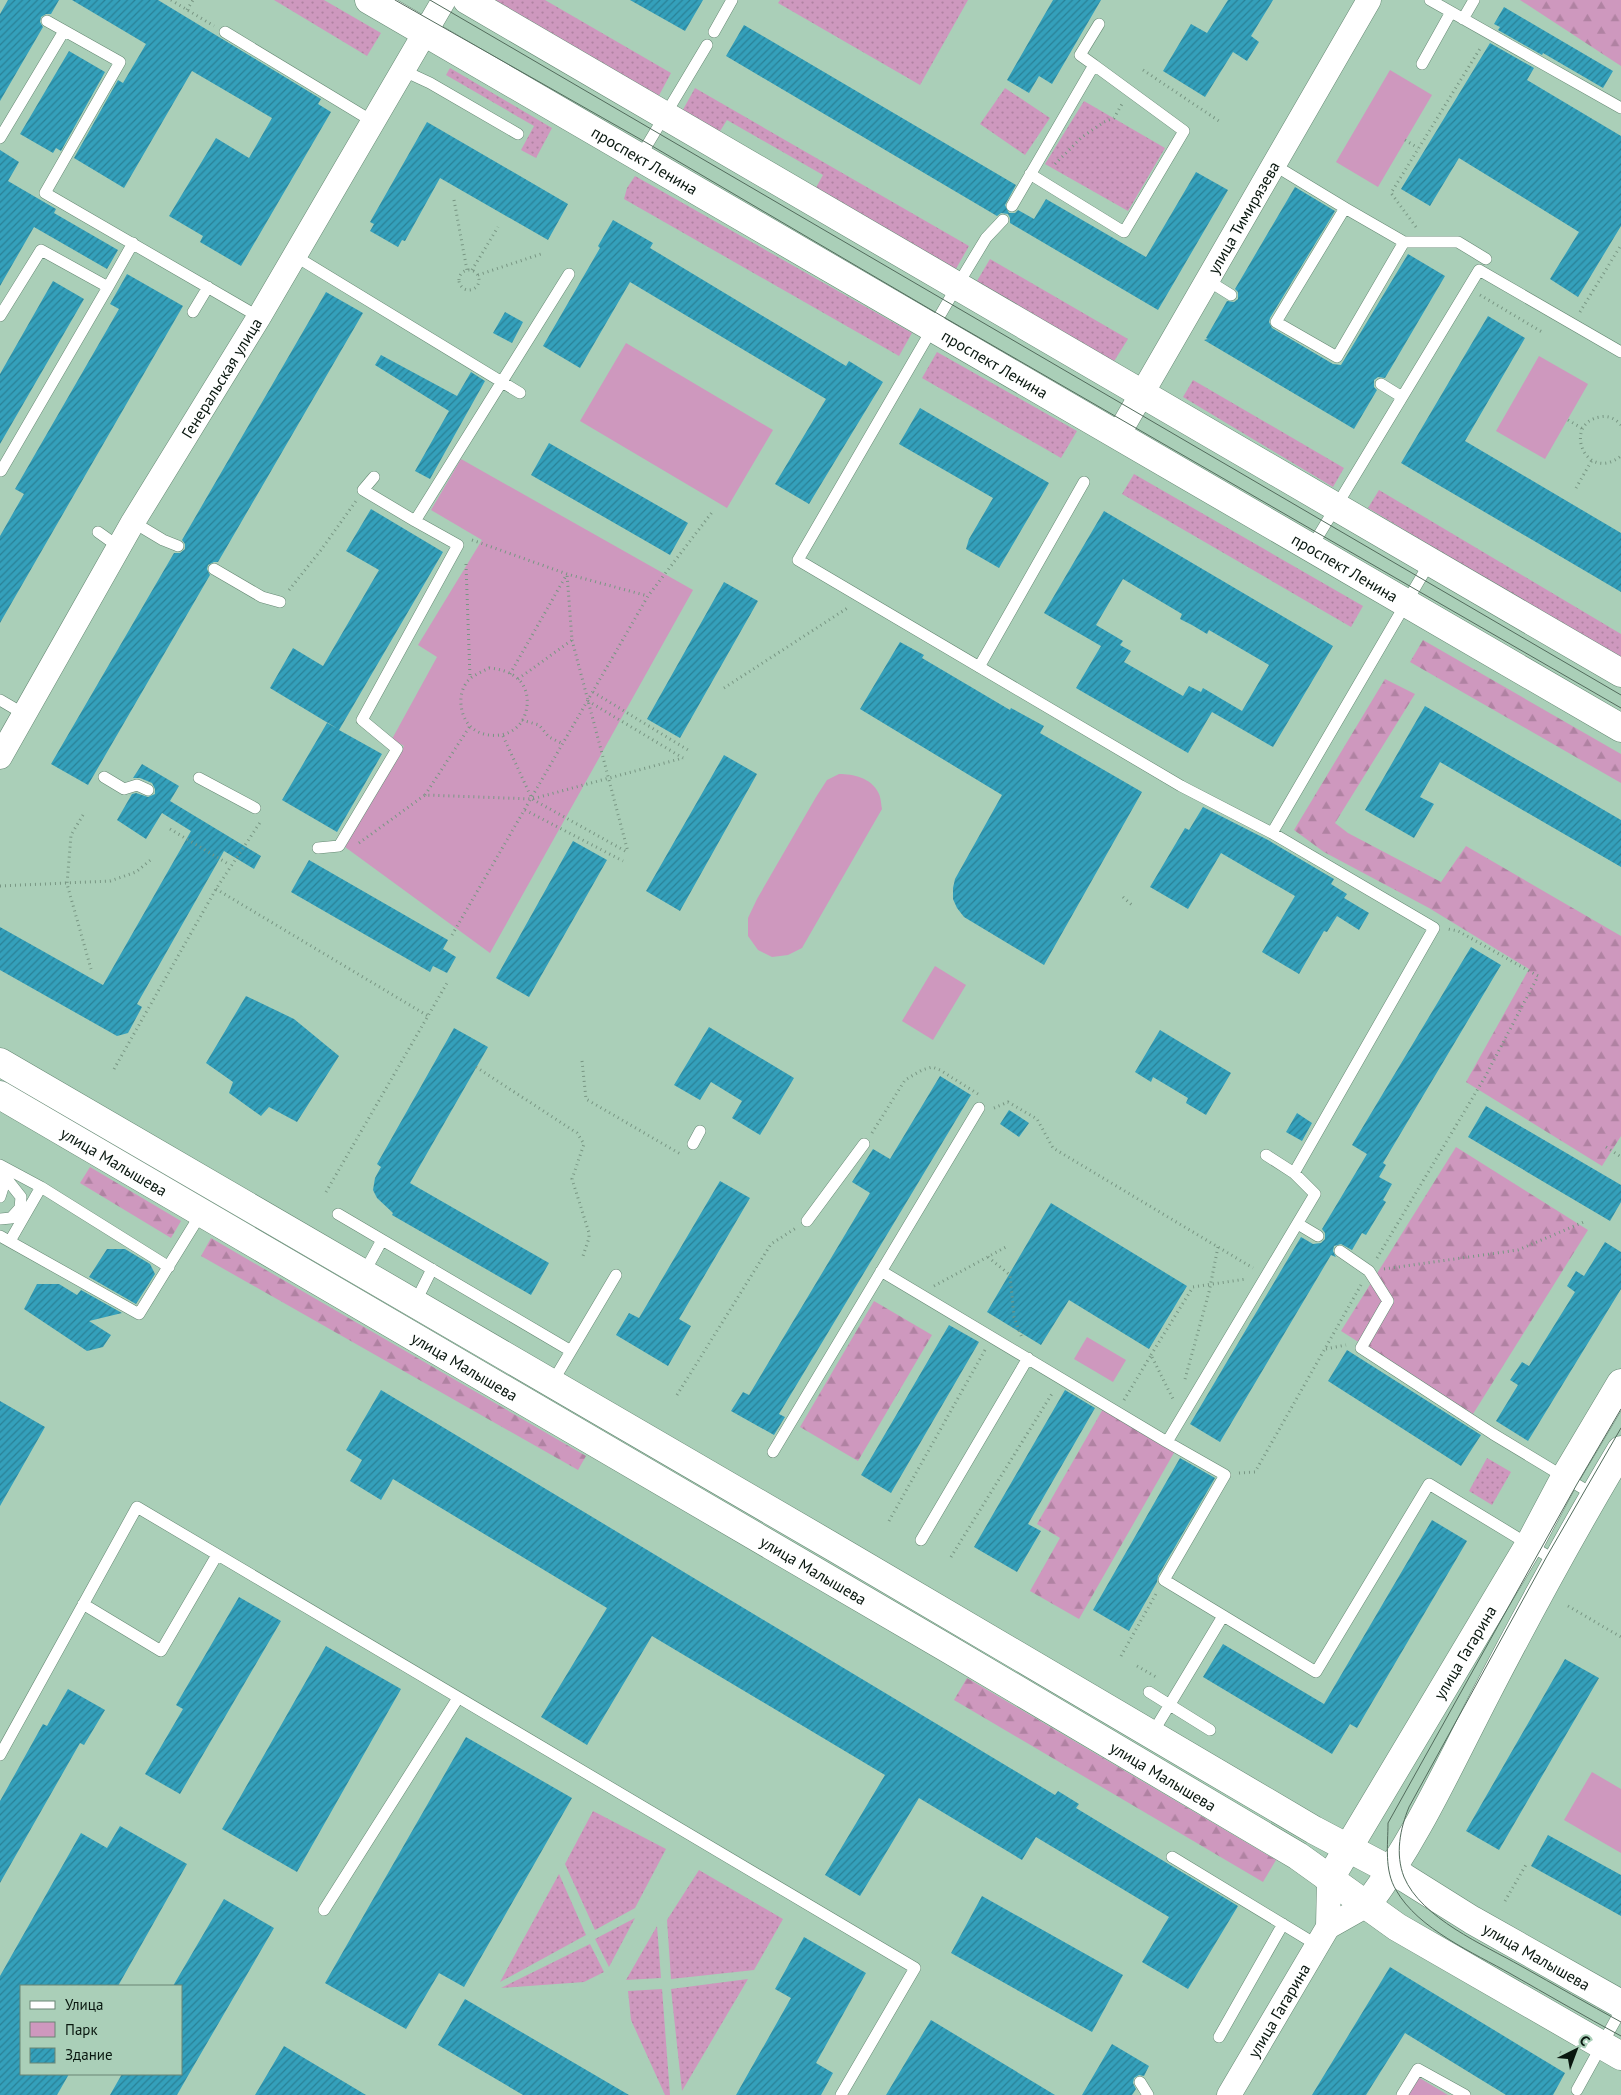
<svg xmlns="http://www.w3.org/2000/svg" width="1621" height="2095" font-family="'PT Sans',sans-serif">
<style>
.grass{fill:url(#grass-dots)}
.forest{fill:url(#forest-firs)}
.green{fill:#ce98be}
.building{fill:url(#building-hatch);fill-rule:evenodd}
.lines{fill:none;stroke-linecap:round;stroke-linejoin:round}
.lane-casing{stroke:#658873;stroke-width:12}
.street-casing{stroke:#658873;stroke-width:25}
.secondary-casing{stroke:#658873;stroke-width:29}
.primary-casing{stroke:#658873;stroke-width:29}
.path{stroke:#789683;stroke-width:3;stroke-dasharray:1 4;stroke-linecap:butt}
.lane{stroke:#fff;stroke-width:11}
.street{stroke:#fff;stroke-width:24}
.secondary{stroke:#fff;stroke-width:28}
.primary{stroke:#fff;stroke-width:28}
.tram{stroke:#526b5c;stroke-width:1}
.labels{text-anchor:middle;stroke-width:4;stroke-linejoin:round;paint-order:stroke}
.street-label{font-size:16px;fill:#09170f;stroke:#aacfb8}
</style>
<defs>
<pattern id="grass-dots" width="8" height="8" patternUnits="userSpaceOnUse" patternTransform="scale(1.25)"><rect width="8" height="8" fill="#ce98be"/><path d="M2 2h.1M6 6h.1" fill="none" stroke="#b082a2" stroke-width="1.8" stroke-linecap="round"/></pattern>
<pattern id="forest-firs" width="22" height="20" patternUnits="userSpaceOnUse" patternTransform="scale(1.25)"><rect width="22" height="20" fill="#ce98be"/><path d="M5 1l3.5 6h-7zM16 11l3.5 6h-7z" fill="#b082a2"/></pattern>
<pattern id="building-hatch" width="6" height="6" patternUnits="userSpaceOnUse" patternTransform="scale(1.25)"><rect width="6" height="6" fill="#34a0bb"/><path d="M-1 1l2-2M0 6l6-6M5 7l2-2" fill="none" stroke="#2a8196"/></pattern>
</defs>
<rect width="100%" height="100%" fill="#aacfb8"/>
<!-- grass -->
<path class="grass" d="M274,0H324L381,33L367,56Z
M496,0H545L671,73L656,101L493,6Z
M780,0H968L920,85L778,3Z
M450,68L552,128L536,158L521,150L534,126L446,75Z
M695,88L969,246L953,274L813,193L823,175L727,120L717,136L680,115Z
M1005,88L1050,118L1025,155L980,124Z
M1084,101L1165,148L1128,211L1045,164Z
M635,176L912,333L899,356L624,199L627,188Z
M990,259L1128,339L1111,366L974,286Z
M937,352L1077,431L1061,458L922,378Z
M1193,380L1344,468L1333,487L1183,397Z
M1134,474L1363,606L1351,627L1122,494Z
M1379,490L1621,634V660L1368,508Z
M1487,1458L1511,1472L1492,1505L1469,1491Z
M593,1811L666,1849L635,1908L595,1930L565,1864Z
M699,1870L783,1919L754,1970L671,1979L667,1920Z
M559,1874L586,1935L500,1982Z
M635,1918L609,1967L595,1939Z
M657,1926L661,1978L626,1980Z
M590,1944L604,1972L584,1982L501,1988Z
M748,1979L682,2091L671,1989Z
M662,1989L670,2095H665L631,2020L628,1991Z"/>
<!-- forest -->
<path class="forest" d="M1520,0H1621V66Z
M1423,640L1621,754V783L1410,662Z
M1385,679L1415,694L1335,823L1348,833L1441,882L1466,846L1621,936V1136L1602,1166L1466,1082L1529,969L1429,908L1324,852L1294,830Z
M1456,1147L1588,1230L1473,1414L1341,1331Z
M90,1167L181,1221L171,1238L80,1183Z
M211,1238L586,1456L578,1470L201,1256Z
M874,1301L932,1335L858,1461L800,1427Z
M1103,1409L1175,1451L1079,1619L1030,1591L1060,1538L1037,1524Z
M967,1678L1276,1860L1263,1882L954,1700Z"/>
<!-- green -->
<path class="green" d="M1390,70L1432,95L1378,187L1336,162Z
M626,343L773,430L727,508L580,421Z
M1539,356L1588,384L1545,459L1496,431Z
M461,459L693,590L490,953L345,847L404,746L392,739L437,657L418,645L482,540L431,510Z
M839,774C853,774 871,778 878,792C881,797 881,804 882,809L802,948L788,955L772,957L758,950L748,936V918L757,899L816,797L827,780Z
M935,966L966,985L933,1040L902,1021Z
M1087,1337L1126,1360L1113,1382L1074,1359Z
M1592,1772L1621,1789V1853L1564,1820Z
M1418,2077L1448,2095H1407Z"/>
<!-- building -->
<path class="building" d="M8,0H59L51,14H46L41,17L40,22L43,27L0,101V14Z
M72,0H158L321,99L318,104L331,112L241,266L200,242L203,236L169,216L216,138L249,158L272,118L192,71L124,188L74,158L118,80L123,83L146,44Z
M630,0H703L685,31Z
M1053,0H1101L1052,84L1039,76L1029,93L1007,80Z
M1228,0H1273L1251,36L1259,42L1247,61L1233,52L1205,97L1163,71L1191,24L1207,33Z
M1504,7L1613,71L1603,88L1543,53L1542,55L1498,30L1500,27L1494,24Z
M744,25L1016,185L1005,205L1009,213H1015L1018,210L1034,219L1046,199L1146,257L1196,172L1228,190L1158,310L1010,223V218L1008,214L1001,213L997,216L726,56Z
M1490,43L1534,68L1527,80L1621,136V226L1578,297L1550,279L1579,232L1459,158L1430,206L1401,189Z
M69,51L105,72L61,151L56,148L53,153L20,134Z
M427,122L568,204L548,240L440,178L405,241L402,240L398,247L370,231L374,224L370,222Z
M0,150L19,162L8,181L56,209L54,213L118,250L107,269L34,227L0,286Z
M1295,187L1335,211L1270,318L1269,322L1272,328L1333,364L1341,365L1408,254L1445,276L1385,378L1378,377L1374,380V387L1377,390L1354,429L1204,340L1208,339L1206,338L1227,301L1234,302L1238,299V292L1235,289Z
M613,220L653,243L650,248L846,366L849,361L883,382L809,504L775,484L826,399L630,282L580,368L543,346L600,248L598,246Z
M127,274L183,306L0,623V536L24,494L15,489L119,309L110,304Z
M53,281L84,299L0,444V374Z
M326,292L363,313L218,562H214L208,565L207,569L210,575L88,785L51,764L174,553H180L185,549V544L182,540Z
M505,312L523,322L512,343L493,333Z
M1488,316L1525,338L1465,441L1621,533V592L1401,463Z
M381,355L457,396L471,372L485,381L430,479L415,471L449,411L375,365Z
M920,408L1049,483L999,568L966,549L969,539L993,498L899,444Z
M549,443L688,523L670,555L531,475Z
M371,509L443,552L339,730L382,754L337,832L282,800L327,723L338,729L270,688L293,648L323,666L379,570L346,551Z
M1104,511L1333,646L1273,747L1212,712L1188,753L1076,688L1101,646L1044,613ZM1123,579L1182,614L1180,619L1192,625L1207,634L1209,630L1269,665L1242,711L1203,688L1201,692L1189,686L1183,696L1124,662L1131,651L1120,645L1123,641L1096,625Z
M724,582L758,601L680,738L647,719Z
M900,642L924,655L922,658L1010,710L1011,708L1044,726L1040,733L1142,792L1044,965L964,917L957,908L953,899V888L955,879L1002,795L860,709Z
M1425,706L1621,820V867L1440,762L1420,797L1434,804L1414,838L1365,810Z
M724,755L757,774L680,911L646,891Z
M142,764L179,786L170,801L261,856L254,869L224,851L137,1004L142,1007L128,1033L117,1036L0,970V927L103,985L191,831L162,813L146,839L117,820L132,794L136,793L148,797L155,794V789L152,783L140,778H133Z
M1203,807L1268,840L1334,879L1331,884L1347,894L1344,898L1369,913L1359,930L1337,916L1327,932L1324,931L1299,974L1262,952L1295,896L1221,853L1188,909L1150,887L1185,828L1189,830Z
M573,841L607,860L529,997L496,978Z
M309,860L448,940L443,949L456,957L447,973L433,966L430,972L291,892Z
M1471,947L1501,965L1383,1163L1386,1165L1379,1177L1392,1184L1383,1200L1386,1202L1366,1235L1362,1233L1352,1250L1341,1244L1334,1246L1333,1251L1336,1257L1331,1255L1220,1442L1190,1424L1301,1237L1313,1244L1321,1243L1325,1239V1233L1322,1229L1367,1154L1352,1145Z
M246,996L294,1019L339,1056L297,1122L269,1107L261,1116L229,1093L233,1082L206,1063Z
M709,1027L794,1078L760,1135L732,1118L742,1101L711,1082L700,1100L674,1085Z
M454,1028L488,1047L410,1183L549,1263L531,1295L392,1215L393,1213L377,1198L373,1190L375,1178L381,1167L377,1164Z
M1160,1030L1231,1073L1206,1115L1186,1103L1188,1098L1153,1077L1151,1082L1135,1072Z
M940,1076L971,1095L779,1414L785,1417L774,1435L731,1411L743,1392L749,1395L870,1193L852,1182L873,1149L890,1159Z
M1486,1106L1621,1185V1202L1610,1221L1468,1137Z
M1009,1110L1029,1123L1019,1137L1000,1124Z
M1297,1113L1312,1123L1302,1141L1286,1132Z
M720,1181L750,1198L679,1319L691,1326L668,1366L616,1335L629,1313L639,1318Z
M1051,1203L1187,1286L1149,1349L1069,1300L1041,1345L987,1312Z
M1605,1242L1621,1252V1289L1528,1441L1496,1421L1518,1385L1510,1380L1522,1362L1529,1366L1575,1292L1567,1286L1576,1271L1584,1276Z
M107,1249H125L150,1264L155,1274L136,1304L89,1277Z
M37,1284H59L77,1295L81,1290L122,1313L89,1321L111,1335L103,1347L87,1351L24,1309Z
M949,1325L979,1342L891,1493L861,1475Z
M1347,1350L1481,1435L1461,1466L1328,1381Z
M381,1390L1055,1795L1058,1791L1079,1804L1076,1808L1238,1906L1188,1989L1142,1962L1169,1917L1036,1837L1022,1860L919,1798L860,1896L825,1875L885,1775L652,1636L587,1745L541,1717L607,1608L393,1479L381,1500L350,1481L362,1460L346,1450Z
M1065,1390L1095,1408L1028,1524L1041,1531L1017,1572L974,1547Z
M0,1401L45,1427L0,1506Z
M1180,1458L1215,1478L1158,1576L1157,1582L1129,1631L1093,1610Z
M1432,1520L1467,1541L1357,1728L1350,1724L1332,1754L1203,1677L1223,1644L1324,1704Z
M239,1597L281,1621L180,1794L145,1774L183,1709L176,1705Z
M326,1646L401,1689L297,1872L222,1829Z
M1565,1659L1599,1678L1499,1850L1466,1831Z
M68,1689L105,1710L84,1745L80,1743L0,1883V1801L43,1724L47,1726Z
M466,1737L572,1798L464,1987L439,1973L406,2029L325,1983Z
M120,1826L187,1864L118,1986H21V2074H69L57,2095H0V1976L81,1833L107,1848Z
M1548,1835L1621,1875V1916L1531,1866Z
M982,1896L1123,1975L1092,2032L951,1953Z
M224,1899L274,1928L189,2074L177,2095H110L122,2074H181V1986H173Z
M804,1937L866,1973L816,2063L833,2073L821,2095H736L791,1998L775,1989Z
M1390,1967L1565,2073L1553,2095H1506L1405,2033L1366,2095H1312Z
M465,1999L629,2095H523L438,2045Z
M931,2020L1055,2095H886Z
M1112,2044L1149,2066L1144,2076L1139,2075L1134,2078L1133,2083L1136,2089L1132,2095H1082Z
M284,2046L366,2095H255Z"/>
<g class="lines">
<!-- lane casing -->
<g class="lane-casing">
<path id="lane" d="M1430,0L1621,108
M1463,19L1474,0
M47,21L120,62L45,193L259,317
M225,32L372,121
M714,32L732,0
M1422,64L1451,12
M402,70L430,83L518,134
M0,138L64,31
M640,157L707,45
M1274,165L1345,208L1276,322L1337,357L1404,242L1345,208
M1030,174L1124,232L1184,131L1094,65
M1012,206L1094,65L1080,55L1099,24
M1003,220L986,238L957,286L798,560L1181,786L1272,833L1434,928L1294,1173
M1404,242H1458L1486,259
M295,256L520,393
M1207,280L1231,295
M193,312L208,287
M0,316L41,250L108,287L133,243
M1381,384L1402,397
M1,471L108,287
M374,477L363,490L415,521L569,274
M133,522L163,540L178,546
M98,532L119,547
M1311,548L1479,270L1621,352
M214,569L262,597L280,602
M979,667L1084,482
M0,700L24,714
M104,777L124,789L137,785L148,790
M199,778L255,808
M1272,833L1430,562
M318,848L339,846L397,749L362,720L458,545L415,521
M693,1144L700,1131
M0,1165L41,1187L169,1267
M0,1197L6,1178L0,1175
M338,1214L571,1351
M0,1219L11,1218L20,1208L21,1197L6,1178
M807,1221L864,1144
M1298,1224L1318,1236
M0,1236L139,1314L202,1212
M10,1241L41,1187
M1340,1251L1369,1271L1388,1301L1361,1348L1493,1434L1594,1495
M881,1271L1167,1442L1315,1194L1294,1173L1266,1155
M364,1273L382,1240
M415,1303L432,1269
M552,1383L616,1275
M1167,1442L1225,1475L1164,1580L1316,1672L1429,1484L1556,1561
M773,1452L979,1108
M921,1540L1028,1358
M83,1604L161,1651L217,1555
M1149,1692L1210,1730
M1152,1734L1223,1616
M0,1755L137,1507L915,1968L841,2095
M1172,1857L1317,1945
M324,1910L458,1698
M1219,2037L1283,1924
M1140,2082L1148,2095
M1577,2090L1621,2010
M1402,2095L1418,2069L1465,2095"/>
</g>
<!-- street casing -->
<g class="street-casing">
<g id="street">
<path id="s1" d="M1118,435L1369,0"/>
<path id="s2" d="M0,757L133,522L259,317L444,0"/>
<path d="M1328,1927L1367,1905"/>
<path id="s3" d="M1229,2095L1328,1927L1329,1880"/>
</g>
</g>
<!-- secondary casing -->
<g class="secondary-casing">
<g id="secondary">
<path id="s4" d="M369,0L1621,728"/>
<path d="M467,0L1621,673"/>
<path id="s5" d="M1329,1880L1529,1545L1565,1477L1621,1383"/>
<path d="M1367,1905C1414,1842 1447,1770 1483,1700C1527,1615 1572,1532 1621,1450"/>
</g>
</g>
<!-- primary casing -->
<g class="primary-casing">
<g id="primary">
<path id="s6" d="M0,1062L835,1548L1314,1830L1405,1878L1472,1920L1621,2004"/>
<path id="s7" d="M0,1095L950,1650L1298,1856L1397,1927L1621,2056"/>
</g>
</g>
<!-- path -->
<path class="path" d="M171,0L214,26
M187,10L193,0
M1143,70L1219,121
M1405,140L1418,148
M1055,164L1082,137L1104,122L1114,118L1122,104
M454,200L467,270
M1416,227L1391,193L1481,47
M459 280a10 10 0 1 1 20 0a10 10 0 1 1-20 0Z
M472,270L498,227
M478,275L541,254
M1480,295L1542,332
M1580,312L1621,245
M1568,420L1583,429
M1621,425C1616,419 1608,415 1600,417C1562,423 1585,484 1621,456
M1576,488L1592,460
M472,540L567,574L648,596
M466,564L470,678
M289,590L321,550L356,501
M572,640L628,852
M489,668C499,669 509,671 517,678C531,689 530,714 518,726C506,739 481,738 470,726C458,713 457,688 472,677C477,674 483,671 489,668Z
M510,674L567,574
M518,679L572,640L567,574
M724,688L849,607
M593,692L688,750
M588,701L683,758
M522,720L539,725L549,737L563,744
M503,736L532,799L627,852
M425,795L470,726
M525,810L623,861
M83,815L71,835L67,884L91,969
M170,829L230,865
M359,843L425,795L532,799L683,758
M0,886L110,881L136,872L153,858
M216,889L428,1016
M1123,897L1133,906
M452,935L648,596L713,511
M582,1061L586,1099L682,1155
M476,1067L577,1133L584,1144L572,1179L589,1233V1238L583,1256
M114,1069L216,889L261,821
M994,1108L1008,1102L1037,1119L1053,1148L1253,1268
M872,1133L905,1080L922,1070L932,1067L940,1070L978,1094
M1606,1147L1621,1157
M326,1192L447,983
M988,1257L1010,1275L1014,1317L1022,1338
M1377,1258L1485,1077L1538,976L1458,931L1448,929
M1384,1269L1518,1250L1586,1221
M934,1286L1006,1247
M1326,1349L1346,1345
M1151,1355L1193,1287L1246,1279
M1185,1379L1209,1292L1218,1247
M677,1395L771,1244L796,1228
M1124,1400L1151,1355L1174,1401
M1239,1473L1255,1472L1361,1285
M889,1521L985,1350
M951,1557L1053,1392
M1568,1606L1621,1637
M1121,1656L1157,1592
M1137,1666L1156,1677
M1505,1901L1527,1863
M1560,2052L1577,2062"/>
<!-- lane -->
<use href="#lane" class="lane"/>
<!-- street -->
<use href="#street" class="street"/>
<!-- secondary -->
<use href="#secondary" class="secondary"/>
<!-- primary -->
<use href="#primary" class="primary"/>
<!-- tram -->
<path class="tram" d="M395,0L647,143L940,315L1621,708
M430,0L1621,695
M1621,1409L1577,1484L1388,1823C1388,1845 1384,1870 1396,1890C1418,1929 1474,1953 1511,1974C1548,1995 1584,2016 1621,2036
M1621,1428L1547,1556L1409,1807C1400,1829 1395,1854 1404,1877C1421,1918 1484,1945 1521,1966C1555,1985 1588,2004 1621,2022"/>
</g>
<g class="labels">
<!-- street labels -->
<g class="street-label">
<text dy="6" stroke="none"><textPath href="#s4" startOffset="319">проспект Ленина</textPath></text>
<text dy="6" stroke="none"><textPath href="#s1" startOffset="251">улица Тимирязева</textPath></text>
<text dy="6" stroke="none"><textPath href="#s4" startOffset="724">проспект Ленина</textPath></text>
<text dy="6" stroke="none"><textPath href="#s2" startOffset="439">Генеральская улица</textPath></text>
<text dy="6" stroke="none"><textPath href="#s4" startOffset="1129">проспект Ленина</textPath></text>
<text dy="6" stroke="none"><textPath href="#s7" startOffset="132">улица Малышева</textPath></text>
<text dy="6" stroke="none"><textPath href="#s7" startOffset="538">улица Малышева</textPath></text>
<text dy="6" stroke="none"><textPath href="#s7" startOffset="942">улица Малышева</textPath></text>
<text dy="6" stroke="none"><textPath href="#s5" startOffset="265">улица Гагарина</textPath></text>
<text dy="6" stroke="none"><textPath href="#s7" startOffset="1348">улица Малышева</textPath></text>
<text dy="6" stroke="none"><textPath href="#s6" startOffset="1778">улица Малышева</textPath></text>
<text dy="6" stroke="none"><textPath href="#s3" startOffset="98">улица Гагарина</textPath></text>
</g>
</g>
<!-- legend -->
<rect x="20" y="1985" width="162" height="90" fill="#aacfb8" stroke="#6a8574"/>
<rect x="30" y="2001" width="25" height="8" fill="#ffffff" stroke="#6a8574"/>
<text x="65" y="2010" font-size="15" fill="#09170f">Улица</text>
<rect x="30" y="2022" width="25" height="15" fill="#ce98be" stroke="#6a8574"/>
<text x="65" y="2035" font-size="15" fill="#09170f">Парк</text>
<rect x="30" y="2048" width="25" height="15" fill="url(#building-hatch)" stroke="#6a8574"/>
<text x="65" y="2060" font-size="15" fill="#09170f">Здание</text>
<!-- north arrow -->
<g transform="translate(1576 2050) rotate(42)" stroke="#aacfb8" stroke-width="4" paint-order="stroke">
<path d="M0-4L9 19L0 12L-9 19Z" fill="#09170f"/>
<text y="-8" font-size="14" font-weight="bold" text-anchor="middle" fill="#09170f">С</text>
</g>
</svg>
